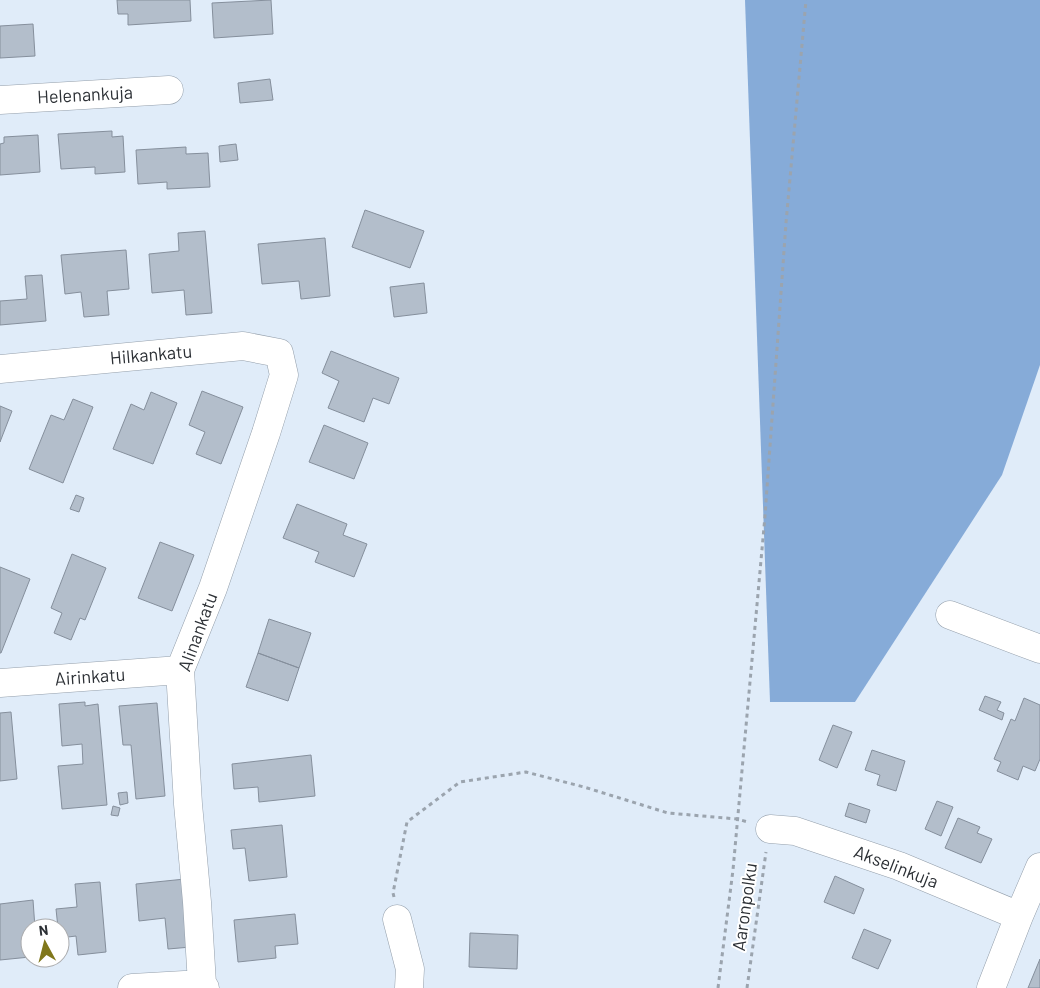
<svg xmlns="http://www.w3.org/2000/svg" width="1040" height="988" font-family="Barlow,sans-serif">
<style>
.forest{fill:#86abd8}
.building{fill:#b3becb;stroke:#858f9c}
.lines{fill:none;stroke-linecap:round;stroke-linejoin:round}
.minor-casing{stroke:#949fab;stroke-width:29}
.path{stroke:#9ba4ae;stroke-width:3;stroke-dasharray:4 4;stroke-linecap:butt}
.minor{stroke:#fff;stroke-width:28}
.labels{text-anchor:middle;stroke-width:4;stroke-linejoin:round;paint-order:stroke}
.street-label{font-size:18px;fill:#2c3035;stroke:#fff}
</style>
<rect width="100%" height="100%" fill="#e0ecf9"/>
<!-- forest -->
<path class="forest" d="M745,0H1040V365L1002,475L855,702H770Z"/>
<!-- building -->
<path class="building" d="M117,0H190L191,21L128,25V14H118Z
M271,0L273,34L214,38L212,3Z
M33,24L35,56L0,58V26Z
M270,79L273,100L240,103L238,83Z
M112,131V137L123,136L125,172L95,174V167L61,169L58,134Z
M38,135L40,172L0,175V144L4,143V137Z
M236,144L238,160L220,162L219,146Z
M186,147V154L208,153L210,187L167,189V182L138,184L136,150Z
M365,210L424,231L410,268L352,247Z
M205,231L212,313L186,315L184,290L152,293L149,254L179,251L178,233Z
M325,238L330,296L301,299L299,281L262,284L258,244Z
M126,250L129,289L107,291L109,315L84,317L81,292L65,294L61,255Z
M42,275L46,321L0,325V301L27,299L25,276Z
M424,283L427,313L394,317L390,287Z
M331,351L399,378L389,404L373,398L364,422L328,408L339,381L322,373Z
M202,391L243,407L221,464L196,454L205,432L189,425Z
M151,392L177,403L153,464L113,449L131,404L144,410Z
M73,399L93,407L63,483L29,469L51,415L64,420Z
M0,406L12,411L0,442Z
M324,425L368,443L354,479L309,462Z
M76,495L84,498L79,512L70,509Z
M297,504L347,524L343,535L367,544L354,577L315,562L319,552L283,538Z
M160,542L194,555L172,611L138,598Z
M72,554L106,568L85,620L80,618L71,640L54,633L62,613L51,608Z
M0,567L30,579L1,653H0Z
M269,619L311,633L299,668L258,653Z
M258,653L299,668L288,701L246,687Z
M985,696L1001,702L997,710L1004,713L1002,720L979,710Z
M1024,698L1040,705V759L1035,771L1023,766L1018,780L997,771L1001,762L994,759L1011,719L1015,721Z
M85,702V706L98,704L107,805L62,809L58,766L83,764L82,744L62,746L59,704Z
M157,703L165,796L136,799L131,745H123L119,706Z
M11,712L17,779L0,781V713Z
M833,725L852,732L837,768L819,760Z
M872,750L905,761L896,791L877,785L880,775L865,770Z
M311,755L315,796L259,802L258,787L234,789L232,764Z
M127,792L128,803L120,805L118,793Z
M937,801L953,807L941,836L925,829Z
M849,803L870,810L866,823L845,816Z
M113,806L120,808L118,816L111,815Z
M958,818L980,827L977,833L992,839L981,863L945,848Z
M282,825L287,877L249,881L245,848L233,849L231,830Z
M835,876L864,889L854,914L824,902Z
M185,879L191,947L168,949L165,918L139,921L136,884Z
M100,882L106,952L78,955L76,936L60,938V928H58L56,909L77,907L75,884Z
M33,900L35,928H30V957L0,960V904Z
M295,914L298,944L275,946L276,958L238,962L234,920Z
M864,929L891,940L878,969L852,958Z
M470,933L518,935L517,969L469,967Z
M1040,959V988H1028Z"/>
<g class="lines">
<!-- minor casing -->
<g class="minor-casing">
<path id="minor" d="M0,100L169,90
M0,369L243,346L279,353L284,375L266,433L213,588L180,670L188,804L197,902L202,984L205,988
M950,615L1040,649
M0,683L180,670
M770,829L795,831L899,866L1019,916
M397,919L410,969L409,988
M132,988L202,984
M991,988L1019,916L1040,867"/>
</g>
<!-- path -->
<path class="path" d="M394,897L393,893L407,822L460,782L526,772L584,787L668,813L737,819L748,822
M718,988L733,870L765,516L786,223L806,0
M747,988L766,852"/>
<!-- minor -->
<use href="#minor" class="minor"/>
</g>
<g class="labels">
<!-- street labels -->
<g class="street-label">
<text transform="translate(85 95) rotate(-3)" y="6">Helenankuja</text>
<text transform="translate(151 355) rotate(-5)" y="6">Hilkankatu</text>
<text transform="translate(198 632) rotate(-70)" y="6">Alinankatu</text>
<text transform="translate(90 677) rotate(-4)" y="6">Airinkatu</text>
<text transform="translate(896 867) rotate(21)" y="6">Akselinkuja</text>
<text transform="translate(745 907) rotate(-82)" y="6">Aaronpolku</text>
</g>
</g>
<!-- north arrow -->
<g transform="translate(45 943) rotate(353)"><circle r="24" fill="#ffffff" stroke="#abacae"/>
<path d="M0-4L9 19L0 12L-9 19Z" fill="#80771b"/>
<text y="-8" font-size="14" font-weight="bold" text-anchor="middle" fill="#2c3035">N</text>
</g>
</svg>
